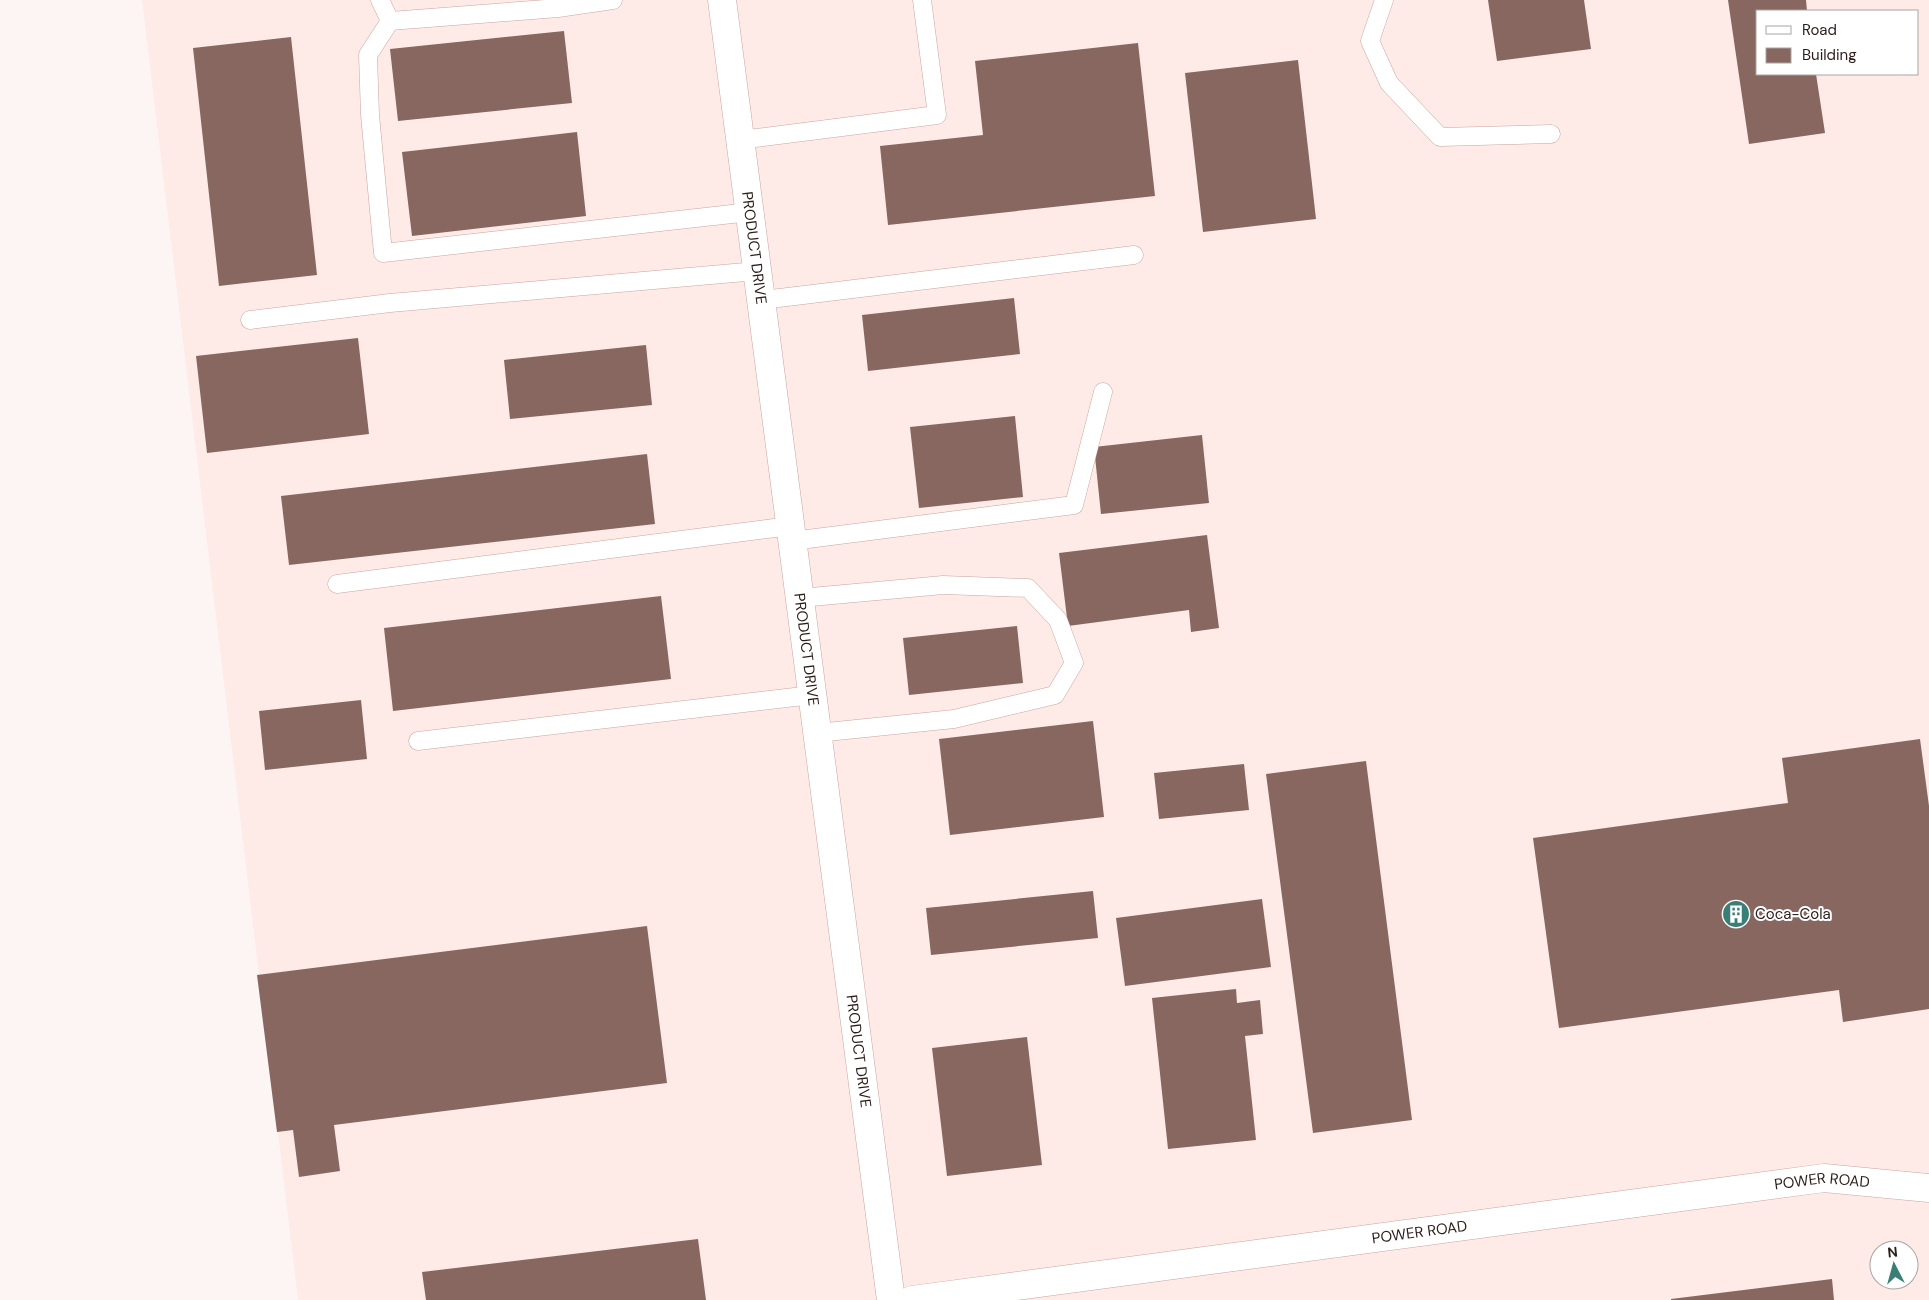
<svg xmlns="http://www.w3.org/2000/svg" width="1929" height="1300" font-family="'DM Sans',sans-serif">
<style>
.built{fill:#feebe7;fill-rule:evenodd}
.building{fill:#876760}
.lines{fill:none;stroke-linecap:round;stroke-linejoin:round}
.lane-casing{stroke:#c9a69e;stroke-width:19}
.street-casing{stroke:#c9a69e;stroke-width:29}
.lane{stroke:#fff;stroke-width:18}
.street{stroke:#fff;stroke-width:28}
.labels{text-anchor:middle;stroke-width:4;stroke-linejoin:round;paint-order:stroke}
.street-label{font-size:15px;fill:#2a1d1a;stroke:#fff}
.poi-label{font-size:15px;fill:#2a1d1a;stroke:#fff;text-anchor:start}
</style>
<rect width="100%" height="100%" fill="#fdf5f4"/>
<!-- built -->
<path class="built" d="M142,0H1929V1300H298ZM1758,11H1918V74H1758ZM1879,1250H1909V1280H1879Z"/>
<!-- building -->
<path class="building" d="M1488,0H1584L1591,49L1497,61Z
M1728,0H1806L1807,11H1758V74H1816L1825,133L1749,144Z
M564,31L572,103L398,121L390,49Z
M291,37L317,275L219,286L193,48Z
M1138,43L1155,196L888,225L880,146L983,135L975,61Z
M1298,60L1316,219L1203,232L1185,73Z
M577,132L586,216L412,236L402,152Z
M1014,298L1020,354L868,371L862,315Z
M358,338L369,434L207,453L196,356Z
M646,345L652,405L510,419L504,360Z
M1015,416L1023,497L919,508L910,427Z
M1202,435L1209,503L1101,514L1094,447Z
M647,454L655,524L289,565L281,496Z
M1207,535L1219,628L1191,632L1189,610L1068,626L1059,553Z
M661,596L671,679L393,711L384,628Z
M1017,626L1023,683L909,695L903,638Z
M361,700L367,759L265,770L259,711Z
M1093,721L1104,817L950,835L939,739Z
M1920,739L1929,806V1009L1843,1022L1839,990L1559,1028L1533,838L1788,803L1782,758Z
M1366,761L1412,1120L1313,1133L1266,774Z
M1244,764L1249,810L1159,819L1154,773Z
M1093,891L1098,938L931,955L926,908Z
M1262,899L1271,967L1125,986L1116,918Z
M647,926L667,1083L334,1125L340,1171L299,1177L293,1130L277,1132L257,975Z
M1236,989L1237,1003L1260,1000L1263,1034L1245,1036L1256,1140L1168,1149L1152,998Z
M1027,1037L1042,1165L947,1176L932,1048Z
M698,1239L706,1300H426L422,1272Z
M1832,1279L1834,1300H1671V1299Z"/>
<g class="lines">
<!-- lane casing -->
<g class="lane-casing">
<path id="lane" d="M380,0L390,21L558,8L613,0
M1384,0L1370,41L1389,83L1440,137L1551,134
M390,21L368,55L370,115L383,253L750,212
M740,140L937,115L922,0
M762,300L1134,255
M250,320L390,303L757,271
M792,541L1074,505L1103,392
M337,584L790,526
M800,598L943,585L1028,588L1058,620L1074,663L1055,695L954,719L817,733
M418,741L812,695"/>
</g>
<!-- street casing -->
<g class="street-casing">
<g id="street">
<path id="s1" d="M722,0L891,1300"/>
<path id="s2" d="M912,1300L1824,1178L1929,1188"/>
</g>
</g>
<!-- lane -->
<use href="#lane" class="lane"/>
<!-- street -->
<use href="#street" class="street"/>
</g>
<!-- icons -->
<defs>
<g id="building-disc" transform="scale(1.4375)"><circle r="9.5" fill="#3a7f76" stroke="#fff"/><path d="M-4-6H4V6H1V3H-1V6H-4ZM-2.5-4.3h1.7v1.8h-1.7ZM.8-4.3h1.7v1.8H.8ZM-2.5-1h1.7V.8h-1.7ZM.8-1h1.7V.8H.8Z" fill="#fff"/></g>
</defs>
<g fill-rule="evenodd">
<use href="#building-disc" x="1736" y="914"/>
</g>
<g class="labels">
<!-- street labels -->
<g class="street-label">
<text dy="5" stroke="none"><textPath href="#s1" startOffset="250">PRODUCT DRIVE</textPath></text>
<text dy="5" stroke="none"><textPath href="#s1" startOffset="655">PRODUCT DRIVE</textPath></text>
<text dy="5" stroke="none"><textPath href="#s1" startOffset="1060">PRODUCT DRIVE</textPath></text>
<text dy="5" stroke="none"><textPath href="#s2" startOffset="918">POWER ROAD</textPath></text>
<text dy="5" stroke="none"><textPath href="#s2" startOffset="512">POWER ROAD</textPath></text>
</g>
<!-- poi labels -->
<g class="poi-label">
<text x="1755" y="919">Coca-Cola</text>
</g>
</g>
<!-- legend -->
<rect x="1756" y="10" width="162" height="65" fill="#ffffff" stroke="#aaa5a3"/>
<rect x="1766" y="26" width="25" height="8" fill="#ffffff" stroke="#aaa5a3"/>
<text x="1802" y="35" font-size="15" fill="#2a1d1a">Road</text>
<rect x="1766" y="48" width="25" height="15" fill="#876760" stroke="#aaa5a3"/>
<text x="1802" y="60" font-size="15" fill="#2a1d1a">Building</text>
<!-- north arrow -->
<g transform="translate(1894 1265) rotate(354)"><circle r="24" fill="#ffffff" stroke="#aaa5a3"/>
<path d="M0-4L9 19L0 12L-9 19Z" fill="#3a7f76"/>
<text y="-8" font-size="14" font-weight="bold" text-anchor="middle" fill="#2a1d1a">N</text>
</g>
</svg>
